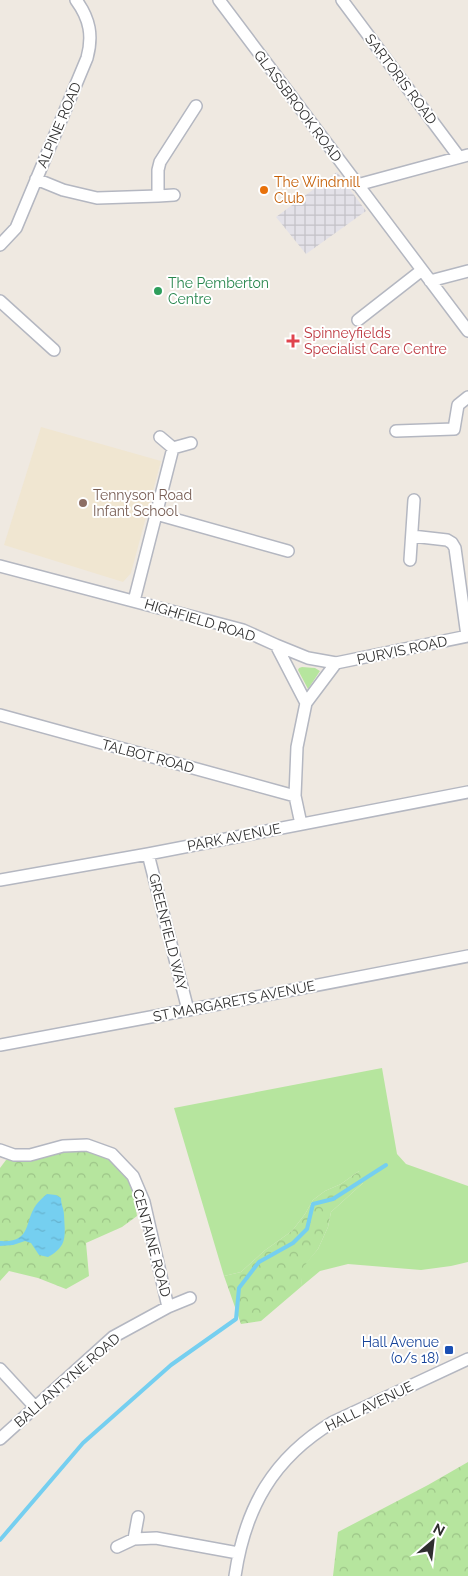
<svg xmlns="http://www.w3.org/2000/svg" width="468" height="1576" font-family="Raleway,sans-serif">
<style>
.industrial{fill:url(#industrial-grid)}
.education{fill:#f0e6d1}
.grass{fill:#b6e59e}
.forest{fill:url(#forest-crowns)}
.water{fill:url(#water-ripples)}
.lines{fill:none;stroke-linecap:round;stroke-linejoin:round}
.stream{stroke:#75cff0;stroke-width:4}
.minor-casing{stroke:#b4b7c1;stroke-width:14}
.minor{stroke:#fff;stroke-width:11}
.food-dot{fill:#e8710a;stroke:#fff;stroke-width:2}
.leisure-dot{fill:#2e9e5b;stroke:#fff;stroke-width:2}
.health-dot{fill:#e0444e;stroke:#fff;stroke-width:2}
.education-dot{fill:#8d6e63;stroke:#fff;stroke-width:2}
.transit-dot{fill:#1a4fb4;stroke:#fff;stroke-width:2}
.labels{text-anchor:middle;stroke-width:4;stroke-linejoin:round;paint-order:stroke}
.street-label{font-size:14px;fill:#2e2e2e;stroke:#fff}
.food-label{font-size:14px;fill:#c56008;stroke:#fff;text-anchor:start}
.leisure-label{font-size:14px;fill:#27864d;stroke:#fff;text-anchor:start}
.health-label{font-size:14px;fill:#be3a42;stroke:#fff;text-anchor:start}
.education-label{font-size:14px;fill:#785e54;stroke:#fff;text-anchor:start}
.transit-label{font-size:14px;fill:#164399;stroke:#fff;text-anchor:end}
</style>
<defs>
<pattern id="industrial-grid" width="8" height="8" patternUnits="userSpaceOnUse" patternTransform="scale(1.25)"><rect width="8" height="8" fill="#e3e1e8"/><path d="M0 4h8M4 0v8" fill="none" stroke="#c3c1c7"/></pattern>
<pattern id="forest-crowns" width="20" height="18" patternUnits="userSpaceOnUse" patternTransform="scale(1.25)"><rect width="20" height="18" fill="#b6e59e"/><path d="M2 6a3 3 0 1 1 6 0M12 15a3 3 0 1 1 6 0" fill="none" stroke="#9dc588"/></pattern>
<pattern id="water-ripples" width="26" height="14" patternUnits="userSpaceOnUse" patternTransform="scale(1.25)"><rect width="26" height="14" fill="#75cff0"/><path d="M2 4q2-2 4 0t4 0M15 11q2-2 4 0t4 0" fill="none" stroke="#66b2ce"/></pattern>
</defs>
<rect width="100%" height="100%" fill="#efe9e1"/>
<!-- industrial -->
<path class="industrial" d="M337,172L366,211L306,254L276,217Z"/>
<!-- education -->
<path class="education" d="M41,427L161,461L131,573L123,582L4,545Z"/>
<!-- grass -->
<path class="grass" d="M302,667L315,668L320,671L308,689L298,670L299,668Z
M382,1068L397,1154L406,1164L468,1186V1262L451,1266L421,1270L348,1264L320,1271L302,1286L300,1270L318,1249L328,1227L331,1212L363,1183L359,1171L341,1184L325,1191L313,1200L305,1214L292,1231L264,1251L241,1272L224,1276L174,1108Z"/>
<!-- forest -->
<path class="forest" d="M70,1147L86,1149L105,1157L126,1174L133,1187L137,1216L122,1227L86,1243L89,1276L66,1289L38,1278L9,1271L0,1281V1168L6,1160L18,1159Z
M359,1171L366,1173L363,1183L331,1212L328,1227L318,1249L301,1270L302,1286L261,1321L241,1324L224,1276L241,1272L264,1251L292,1231L305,1214L313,1200L325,1191L341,1184Z
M468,1462V1576H333L338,1532L428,1485Z"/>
<!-- water -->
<path class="water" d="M47,1194L56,1195L61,1198C61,1205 64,1209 64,1215C65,1236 68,1246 48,1257L39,1255L31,1243L25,1241L13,1245L0,1246V1241C32,1243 24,1222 36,1205C39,1201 43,1197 47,1194Z"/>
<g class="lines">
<!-- stream -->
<path class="stream" d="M0,1540L83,1443L171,1365L236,1319L239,1288L259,1262L293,1243L307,1229L313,1204L333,1199L386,1165"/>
<!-- minor casing -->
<g class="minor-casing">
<path id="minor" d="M219,0L468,331
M342,0L459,157
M36,179L63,190L97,198L158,196V170L160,162L196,106
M357,185L468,155
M158,196L174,195
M0,245L16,228L87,58C93,36 90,19 76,0
M430,281L468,271
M0,301L54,350
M358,320L422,270
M396,431L454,429L458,405L468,397
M173,448L191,443
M156,514L288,551
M412,536L447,540L452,543L455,548L467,636
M410,560L414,500
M0,566L243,630L276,645L306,703L297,747L295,796L301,824
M134,601L173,448L160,437
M276,645L308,658L336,663
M306,703L336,663L468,636
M0,715L295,796
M148,854L188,1010
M0,880L148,854L468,792
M0,1045L188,1010L468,956
M0,1150L14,1155H30L63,1146L87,1145L112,1154L133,1176L144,1202L168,1307
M0,1369L35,1407
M0,1439L113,1337L168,1307L190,1298
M134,1539L138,1517
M117,1547L134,1539L156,1538L238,1553
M235,1576C245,1508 273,1458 333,1422L468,1359"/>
</g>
<!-- minor -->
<use href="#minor" class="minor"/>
</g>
<!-- markers -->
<circle class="food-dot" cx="264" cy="190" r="5"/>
<circle class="leisure-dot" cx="158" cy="291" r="5"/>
<path class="health-dot" d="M290.5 333.5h5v5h5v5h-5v5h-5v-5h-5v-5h5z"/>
<circle class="education-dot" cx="83" cy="503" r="5"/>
<rect class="transit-dot" x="444" y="1345" width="10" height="10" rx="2.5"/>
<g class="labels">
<!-- street labels -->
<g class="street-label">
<text transform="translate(401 79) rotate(53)" y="5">SARTORIS ROAD</text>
<text transform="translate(298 106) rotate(53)" y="5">GLASSBROOK ROAD</text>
<text transform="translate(59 125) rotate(-67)" y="5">ALPINE ROAD</text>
<text transform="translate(200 620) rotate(17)" y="5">HIGHFIELD ROAD</text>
<text transform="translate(402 650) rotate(-12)" y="5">PURVIS ROAD</text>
<text transform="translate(148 756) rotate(15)" y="5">TALBOT ROAD</text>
<text transform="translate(234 837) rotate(-11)" y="5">PARK AVENUE</text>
<text transform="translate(168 932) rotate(76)" y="5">GREENFIELD WAY</text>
<text transform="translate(234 1001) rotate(-11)" y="5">ST MARGARETS AVENUE</text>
<text transform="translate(152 1243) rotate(75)" y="5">CENTAINE ROAD</text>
<text transform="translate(67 1380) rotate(-41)" y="5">BALLANTYNE ROAD</text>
<text transform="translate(369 1406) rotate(-26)" y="5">HALL AVENUE</text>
</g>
<!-- food labels -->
<g class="food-label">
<text x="274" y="187">The Windmill<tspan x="274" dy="16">Club</tspan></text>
</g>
<!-- leisure labels -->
<g class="leisure-label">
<text x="168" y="288">The Pemberton<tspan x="168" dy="16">Centre</tspan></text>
</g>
<!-- health labels -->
<g class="health-label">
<text x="304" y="338">Spinneyfields<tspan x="304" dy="16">Specialist Care Centre</tspan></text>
</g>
<!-- education labels -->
<g class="education-label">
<text x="93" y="500">Tennyson Road<tspan x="93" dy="16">Infant School</tspan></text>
</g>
<!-- transit labels -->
<g class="transit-label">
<text x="439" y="1347">Hall Avenue<tspan x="439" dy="16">(o/s 18)</tspan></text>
</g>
</g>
<!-- north arrow -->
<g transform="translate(433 1541) rotate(28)" stroke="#ffffff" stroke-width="4" paint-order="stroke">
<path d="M0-4L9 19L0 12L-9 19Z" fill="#2e2e2e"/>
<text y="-8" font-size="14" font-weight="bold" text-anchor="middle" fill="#2e2e2e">N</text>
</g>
</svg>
